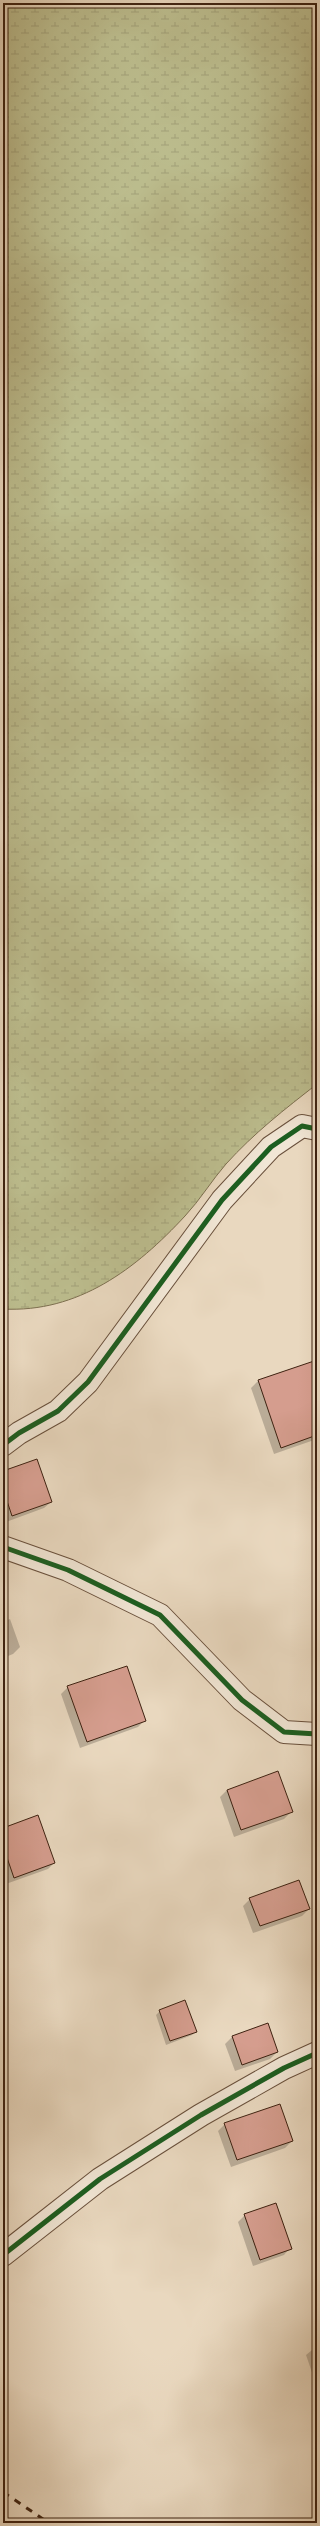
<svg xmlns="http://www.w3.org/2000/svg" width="320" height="2526" font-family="'Old Standard TT',serif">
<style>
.wetland{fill:url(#wetland-marsh);stroke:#7d7050}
.shadow{fill:#0003}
.building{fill:#d59d8e;stroke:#3e2211}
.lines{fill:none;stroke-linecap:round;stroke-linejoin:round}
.minor-casing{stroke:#69503c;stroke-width:24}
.minor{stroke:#f1e6d5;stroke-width:22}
.rail{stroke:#3e2211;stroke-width:3;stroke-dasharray:7 7;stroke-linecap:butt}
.cycleway-casing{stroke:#f1e6d5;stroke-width:8}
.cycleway{stroke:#1b5e20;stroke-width:5}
</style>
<defs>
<pattern id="wetland-marsh" width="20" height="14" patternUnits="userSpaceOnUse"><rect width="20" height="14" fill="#bcbd8e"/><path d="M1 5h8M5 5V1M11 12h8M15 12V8" fill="none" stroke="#a3a279"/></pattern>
</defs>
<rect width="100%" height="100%" fill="#e9d8bf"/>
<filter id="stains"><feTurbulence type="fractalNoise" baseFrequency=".005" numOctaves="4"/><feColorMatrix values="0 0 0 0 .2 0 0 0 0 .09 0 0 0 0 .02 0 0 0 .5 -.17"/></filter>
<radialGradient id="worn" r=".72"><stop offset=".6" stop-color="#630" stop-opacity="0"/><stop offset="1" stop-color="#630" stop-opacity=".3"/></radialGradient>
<!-- wetland -->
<path class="wetland" d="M3,3H317V1084C285,1109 254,1133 226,1164C212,1180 200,1200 185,1216C136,1269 78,1313 3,1309Z"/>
<!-- shadow -->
<path class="shadow" d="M314,1362L317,1369V1439L274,1454L251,1388L258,1381Z
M3,1472L51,1502L44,1508L6,1522L3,1515Z
M10,1619L20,1647L13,1654L3,1658V1622Z
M68,1687L145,1720L138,1727L80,1748L61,1694Z
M227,1790L291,1812L284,1819L234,1837L220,1797Z
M3,1825L4,1828L54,1863L48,1869L3,1885Z
M250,1899L309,1909L302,1916L253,1933L243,1906Z
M160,2011L196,2032L192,2035L166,2045L156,2015Z
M268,2024L277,2052L270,2059L235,2071L225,2044L232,2037Z
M225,2124L292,2141L285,2148L231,2167L218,2131Z
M245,2215L290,2248L284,2255L253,2266L238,2222Z
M317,2346V2387L306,2355Z"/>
<!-- building -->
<path class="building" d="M317,1360V1435L281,1448L258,1380Z
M37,1459L52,1502L12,1516L3,1489V1471Z
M127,1666L146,1721L87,1742L67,1686Z
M278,1771L293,1812L241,1830L227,1790Z
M38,1815L55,1863L14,1878L3,1846V1828Z
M299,1880L310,1909L260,1926L249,1898Z
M185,2000L197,2032L170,2041L159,2010Z
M268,2023L278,2052L242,2065L232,2036Z
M280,2104L293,2141L237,2160L224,2123Z
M276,2203L292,2249L260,2260L244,2214Z"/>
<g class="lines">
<!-- minor casing -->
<g class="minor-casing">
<path id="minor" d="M3,1445L19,1433L58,1411L88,1382L222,1200L271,1147L302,1126L317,1129
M3,1547L68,1570L160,1615L242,1700L284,1732L317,1734
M3,2255L100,2179L201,2115L284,2068L317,2053"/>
</g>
<!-- minor -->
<use href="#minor" class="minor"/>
<!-- rail -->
<path class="rail" d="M3,2492L49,2523"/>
<!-- cycleway casing -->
<g class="cycleway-casing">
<path id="cycleway" d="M3,1445L19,1433L58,1411L88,1382L222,1200L271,1147L302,1126L317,1129
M3,1547L68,1570L160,1615L242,1700L284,1732L317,1734
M3,2255L100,2179L201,2115L284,2068L317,2053"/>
</g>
<!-- cycleway -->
<use href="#cycleway" class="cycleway"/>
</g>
<!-- margin -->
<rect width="320" height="2526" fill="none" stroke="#e9d8bf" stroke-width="16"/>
<rect x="4" y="4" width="312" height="2518" fill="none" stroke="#3e2211" stroke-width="2"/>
<rect x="8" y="8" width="304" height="2510" fill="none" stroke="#3e2211"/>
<rect width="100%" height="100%" filter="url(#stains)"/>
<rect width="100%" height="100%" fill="url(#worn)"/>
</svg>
